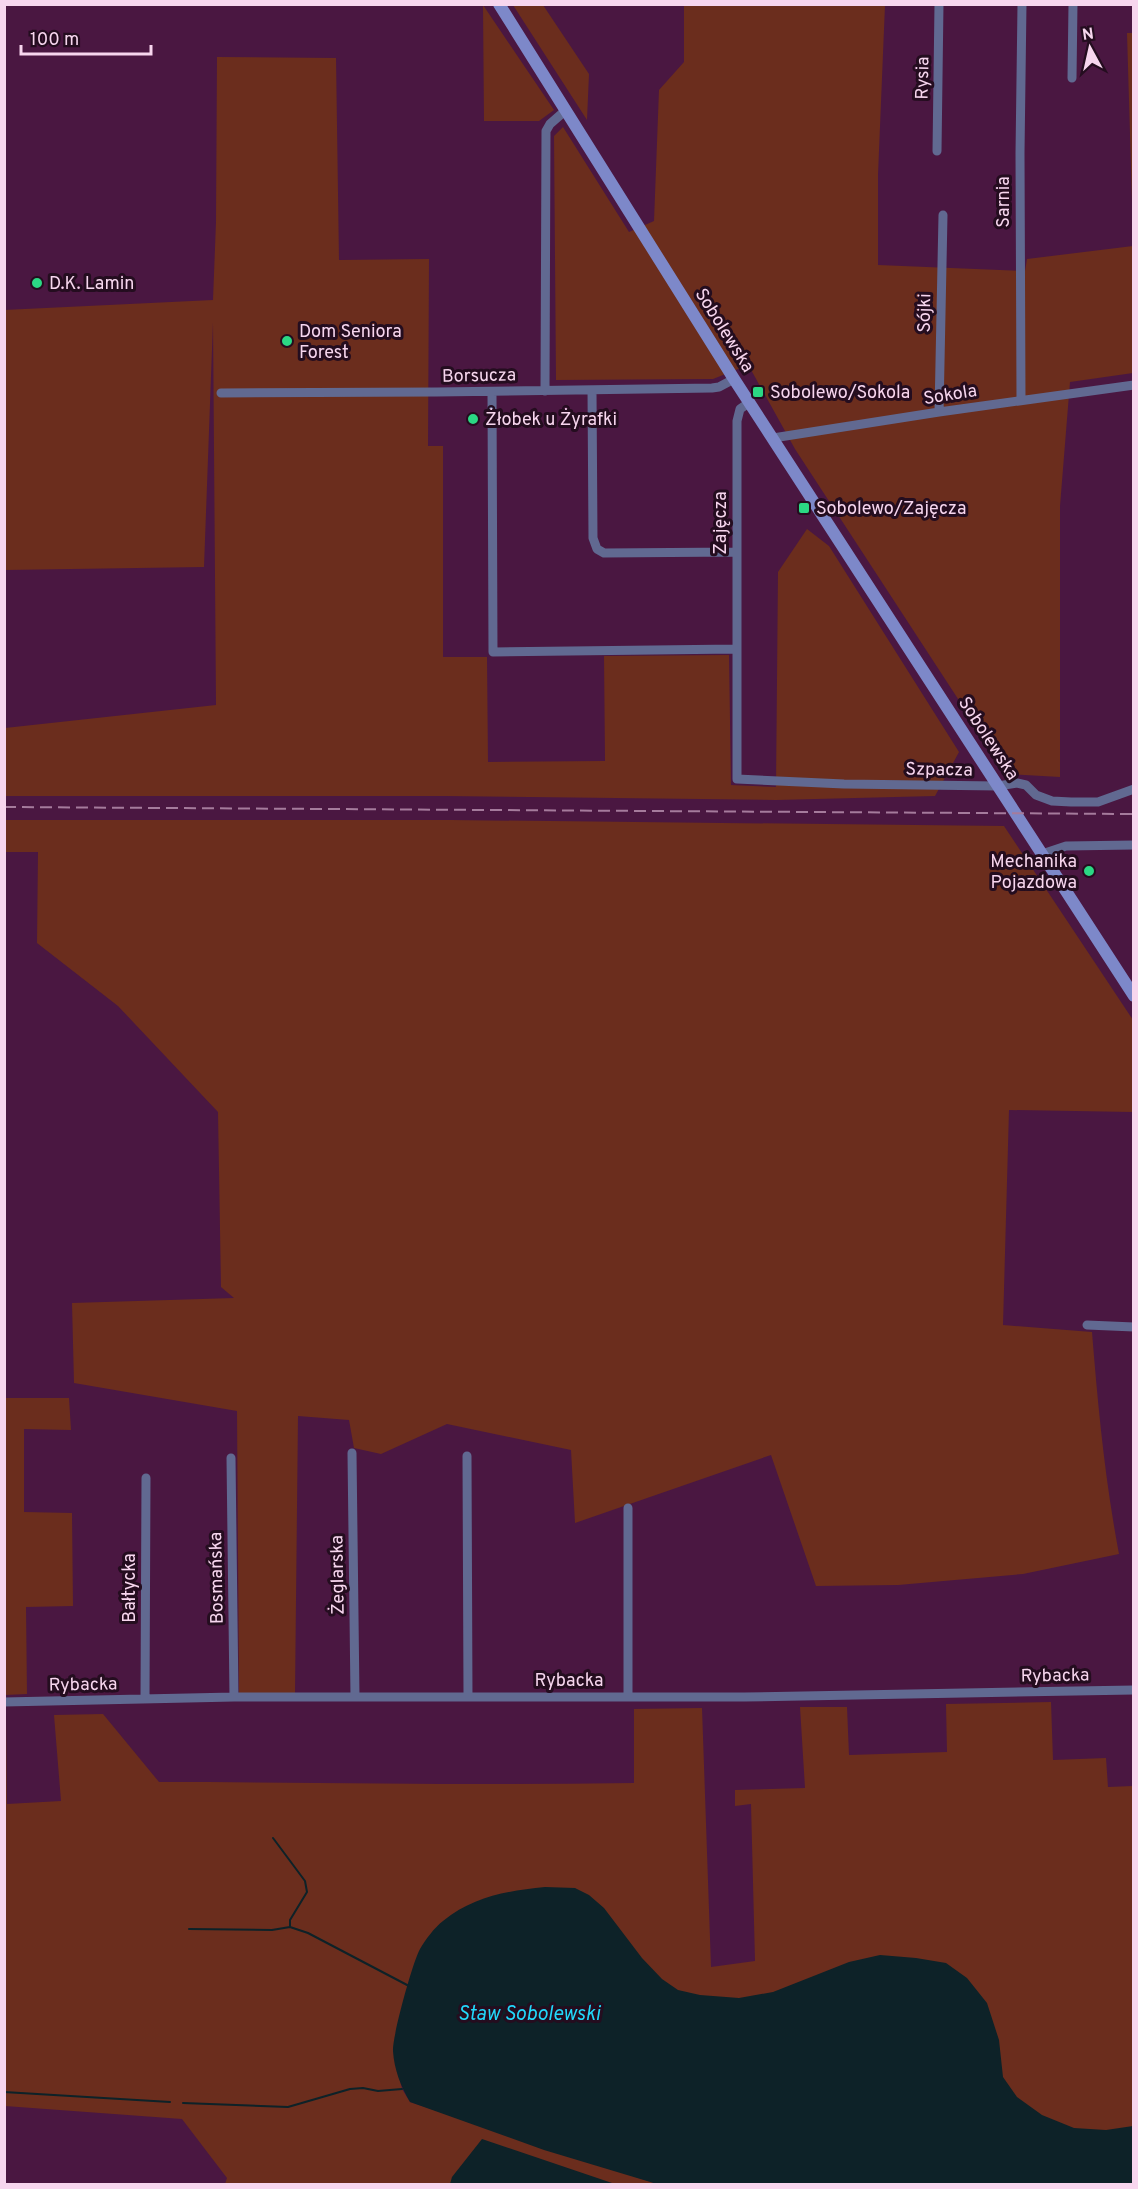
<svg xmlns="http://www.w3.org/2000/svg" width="1138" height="2189" font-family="Overpass,sans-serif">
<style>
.green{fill:#6b2d1d}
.water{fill:#0d2228}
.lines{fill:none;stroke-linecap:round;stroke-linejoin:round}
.stream{stroke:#0d2228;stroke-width:2}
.street{stroke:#616991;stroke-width:9}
.secondary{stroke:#7d88c9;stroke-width:12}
.rail{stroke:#a57b9c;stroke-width:2;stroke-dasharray:12 6;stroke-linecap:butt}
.poi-dot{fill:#2bd884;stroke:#240d1f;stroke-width:2}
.labels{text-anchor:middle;stroke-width:6;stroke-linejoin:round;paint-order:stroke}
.street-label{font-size:18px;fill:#f7d6ee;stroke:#240d1f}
.poi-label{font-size:18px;fill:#f7d6ee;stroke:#240d1f;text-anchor:start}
.water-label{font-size:20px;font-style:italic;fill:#22d8fb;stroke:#240d1f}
</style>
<rect width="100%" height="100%" fill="#4a1741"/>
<!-- green -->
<path class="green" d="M749,4L885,5L878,175V265L1025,271L1027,259L1133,246V373L1070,382L1060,506V777L1007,774L795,449L750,368L738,369L713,379L556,380L554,136L563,127L629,232L654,221L659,90L684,62V5Z
M483,5L554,110L539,121H484Z
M513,5H543L589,74L587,120Z
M1127,33H1134L1133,236Z
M217,57L336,58L339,260L429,259L428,446H443V657H487L488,762L605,761L604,656L729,655L731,785L776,787L778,572L807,529L829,546L959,752L935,796L776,800L445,796H5V728L216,705L213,322L204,567L5,570L4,310L213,300L216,222Z
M4,820H451L1004,826L1133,1020V1112L1009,1110L1003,1325L1092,1332C1098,1407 1105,1480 1119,1554L1023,1574L898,1585L816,1586L771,1455L575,1523L571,1450L447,1424L381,1454L354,1448L349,1420L298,1416L295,1693L239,1695L237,1411L74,1383L72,1303L234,1298L221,1287L218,1112L118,1006L37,943L38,852H5Z
M4,1398H69L71,1430L24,1429V1512L72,1513L73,1606L26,1607L27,1694L5,1695Z
M1051,1702L1053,1760L1106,1758L1108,1787L1133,1786V2184L393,2050L402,2089L410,2102L657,2184H225L227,2178L182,2119L5,2106L4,1716H6L7,1804L61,1801L54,1715L103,1714L159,1782C317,1782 476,1786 634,1783V1709L702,1708L711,1967L755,1961L751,1804L735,1806V1790L805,1788L800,1707H847L849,1755L947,1752L946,1704Z"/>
<!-- water -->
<path class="water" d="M545,1887L575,1888L589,1895L604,1908L642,1958L662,1979L678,1990L700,1995L739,1998L773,1992L849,1962L880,1955L916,1958L946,1963L967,1978L987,2003L999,2040L1003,2077L1017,2097L1042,2115L1074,2128L1106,2130L1133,2126V2184H657L544,2150L410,2102C401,2087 394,2069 393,2051C392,2037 413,1961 420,1949C425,1940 435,1927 443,1921C474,1896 507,1891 545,1887Z
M482,2139L615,2184H450L452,2177Z"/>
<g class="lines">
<!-- stream -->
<path class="stream" d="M273,1838L305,1881L307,1892L290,1920V1927
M189,1929L272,1930L290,1927L308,1933L409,1986
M4,2092L170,2102
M183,2103L288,2107L350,2089L363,2088L378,2091L402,2089"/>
<!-- street -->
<path class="street" d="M1072,78L1073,4
M937,151L939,4
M592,390L593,538L597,549L604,553L737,552
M545,391L546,131L550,124L566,110
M492,392L493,652L736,649
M221,393L437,392L712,388L719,387L734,379
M1021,400L1020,153L1022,4
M750,402L740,409L737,421V779L844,784L998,786L1017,783L1026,785L1036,795L1052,801L1071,802H1098L1134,789
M939,412L943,215
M773,438L939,412L1134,385
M1042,854L1066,846L1134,845
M1087,1325L1134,1327
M352,1453L355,1697
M467,1456L468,1696
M231,1458L234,1697
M628,1508V1697
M145,1699L146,1478
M4,1702L234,1697H744L1134,1690"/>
<!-- secondary -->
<path class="secondary" d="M499,4L734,379L1134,996"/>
<!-- rail -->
<path class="rail" d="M4,807L1134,814"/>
</g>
<!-- markers -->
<g class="poi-dot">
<circle cx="37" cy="283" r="6"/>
<circle cx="287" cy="341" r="6"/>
<rect x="752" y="386" width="12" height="12" rx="3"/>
<circle cx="473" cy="419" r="6"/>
<rect x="798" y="502" width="12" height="12" rx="3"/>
<circle cx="1089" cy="871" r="6"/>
</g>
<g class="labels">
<!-- street labels -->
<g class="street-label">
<text transform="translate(922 78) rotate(-89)" y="6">Rysia</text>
<text transform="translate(1003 202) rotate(-90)" y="6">Sarnia</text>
<text transform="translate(924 313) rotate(-89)" y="6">Sójki</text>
<text transform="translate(725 330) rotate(58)" y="6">Sobolewska</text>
<text transform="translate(479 375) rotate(-1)" y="6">Borsucza</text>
<text transform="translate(950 394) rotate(-9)" y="6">Sokola</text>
<text transform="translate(720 523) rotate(-90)" y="6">Zajęcza</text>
<text transform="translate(989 738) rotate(57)" y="6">Sobolewska</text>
<text transform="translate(939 769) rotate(1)" y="6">Szpacza</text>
<text transform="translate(337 1575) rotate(-91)" y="6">Żeglarska</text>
<text transform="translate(216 1578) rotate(-91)" y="6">Bosmańska</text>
<text transform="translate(129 1588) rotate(-90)" y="6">Bałtycka</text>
<text transform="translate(1055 1675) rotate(-1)" y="6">Rybacka</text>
<text x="569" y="1686">Rybacka</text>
<text transform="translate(83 1684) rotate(-1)" y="6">Rybacka</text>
</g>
<!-- poi labels -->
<g class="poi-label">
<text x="49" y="289">D.K. Lamin</text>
<text x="299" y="337">Dom Seniora<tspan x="299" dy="21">Forest</tspan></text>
<text x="770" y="398">Sobolewo/Sokola</text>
<text x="485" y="425">Żłobek u Żyrafki</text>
<text x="816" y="514">Sobolewo/Zajęcza</text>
<text x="1077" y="867" text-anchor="end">Mechanika<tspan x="1077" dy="21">Pojazdowa</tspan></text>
</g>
<!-- water labels -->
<g class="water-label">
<text x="529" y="2020">Staw Sobolewski</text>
</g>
</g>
<!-- border -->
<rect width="1138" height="2189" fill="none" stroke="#f7d6ee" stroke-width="12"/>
<!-- north arrow -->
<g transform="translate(1090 48) rotate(352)" stroke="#240d1f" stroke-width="4.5" paint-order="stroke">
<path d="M0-4.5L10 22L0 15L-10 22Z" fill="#f7d6ee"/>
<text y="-9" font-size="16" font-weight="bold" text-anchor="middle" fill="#f7d6ee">N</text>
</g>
<!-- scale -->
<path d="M21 45v9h130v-9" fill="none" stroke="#f7d6ee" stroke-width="3"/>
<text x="30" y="45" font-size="18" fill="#f7d6ee" stroke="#240d1f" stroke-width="4.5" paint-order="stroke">100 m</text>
</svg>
